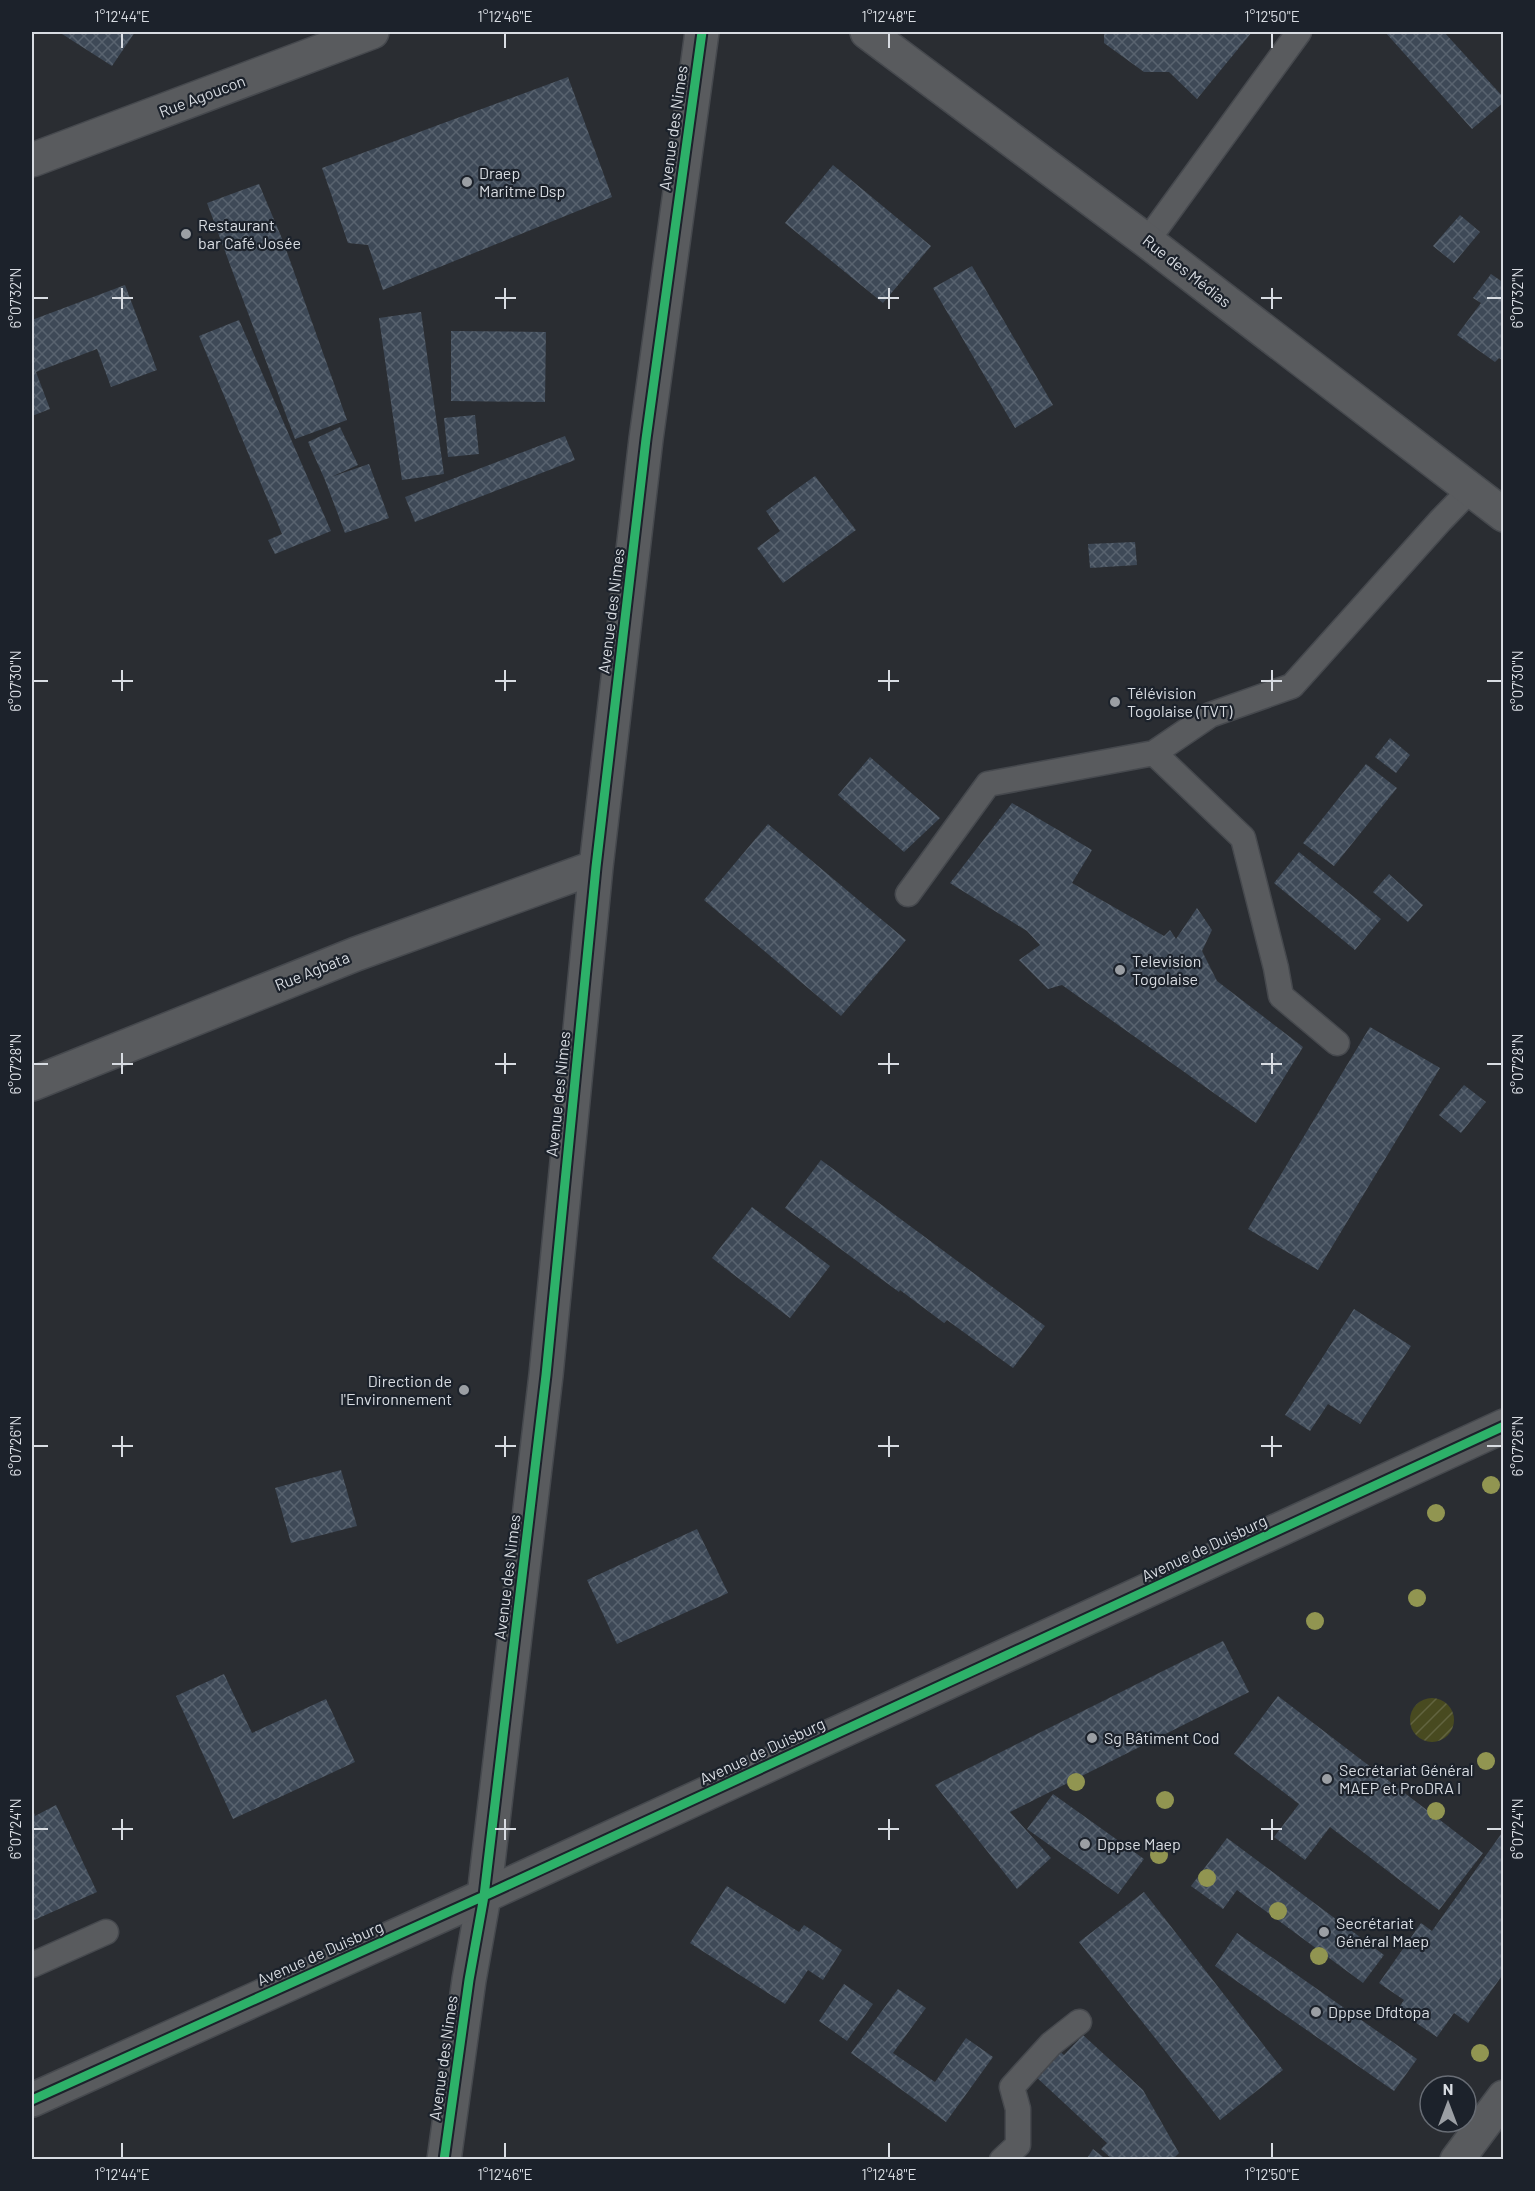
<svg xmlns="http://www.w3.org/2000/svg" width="1535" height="2191" font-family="Barlow,sans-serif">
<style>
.garden{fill:url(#garden-furrows)}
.building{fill:url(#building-cross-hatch)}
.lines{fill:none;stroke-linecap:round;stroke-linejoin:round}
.service-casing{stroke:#46494e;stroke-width:27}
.minor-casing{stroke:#46494e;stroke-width:36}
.tertiary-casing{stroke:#46494e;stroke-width:36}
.service{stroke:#595b5e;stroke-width:24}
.minor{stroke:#595b5e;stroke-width:33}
.tertiary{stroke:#595b5e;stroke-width:33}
.cycleway-casing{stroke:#1c222b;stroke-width:13}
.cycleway{stroke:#2db169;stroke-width:9}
.tree{fill:#919551}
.ticks{fill:none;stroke:#d8dce2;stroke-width:2}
.poi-dot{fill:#9b9fa4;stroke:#1c222b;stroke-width:2}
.labels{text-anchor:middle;stroke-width:4.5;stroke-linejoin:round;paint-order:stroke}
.street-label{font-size:16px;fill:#d8dce2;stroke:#1c222b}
.poi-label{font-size:16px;fill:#d8dce2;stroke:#1c222b;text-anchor:start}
.neatline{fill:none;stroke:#d8dce2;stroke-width:2}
.ticks-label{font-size:15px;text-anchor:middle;fill:#d8dce2}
</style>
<defs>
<pattern id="garden-furrows" width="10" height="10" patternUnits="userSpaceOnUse" patternTransform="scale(1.5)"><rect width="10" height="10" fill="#484a20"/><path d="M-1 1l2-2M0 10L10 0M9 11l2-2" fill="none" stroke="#626440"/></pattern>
<pattern id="building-cross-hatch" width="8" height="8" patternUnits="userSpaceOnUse" patternTransform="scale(1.5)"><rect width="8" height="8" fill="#3e4957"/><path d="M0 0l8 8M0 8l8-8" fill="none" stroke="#59636f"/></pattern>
</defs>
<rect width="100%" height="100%" fill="#2a2d32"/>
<!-- garden -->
<path class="garden" d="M1410 1720a22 22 0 1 1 44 0a22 22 0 1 1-44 0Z"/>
<!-- building -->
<path class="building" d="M59,32H135L112,66Z
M1104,32H1252L1197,99L1169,72H1144L1104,43Z
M1385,32H1444L1504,98V102L1472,129Z
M568,77L612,197L383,290L368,245L348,243L322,168Z
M833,165L931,246L883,303L785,223Z
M259,184L283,241L347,420L295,439L207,203Z
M1460,215L1480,232L1454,263L1433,246Z
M972,266L1053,405L1015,428L933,288Z
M1491,274L1504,283V361L1499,358L1495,362L1457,335L1481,303L1473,298Z
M125,285L157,370L111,387L97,349L36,372L50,409L32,416V320Z
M421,312L444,474L402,480L379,318Z
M239,320L331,531L275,554L268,540L282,534L199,336Z
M451,331L546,332L545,402L451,401Z
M475,415L479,454L448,457L444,418Z
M340,427L358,465L331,477L369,464L389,518L345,533L325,480L308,442Z
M565,436L575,460L415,522L405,497Z
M815,476L856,530L783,583L757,548L780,531L766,511Z
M1135,542L1137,565L1090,568L1088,544Z
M1390,738L1410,755L1396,773L1375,757Z
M870,757L940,818L904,852L838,795Z
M1366,764L1397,788L1334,866L1303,843Z
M1012,803L1092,850L1072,883L1164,936L1170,930L1176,939L1197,908L1212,930L1202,951L1217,981L1303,1047L1256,1123L1062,985L1048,989L1019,960L1040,945L1027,931L950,883Z
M768,824L906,940L841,1016L704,900Z
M1299,852L1381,919L1355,950L1274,883Z
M1389,874L1423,905L1408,922L1373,892Z
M1370,1027L1440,1068L1318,1270L1248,1229Z
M1464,1085L1486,1102L1461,1133L1439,1115Z
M821,1160L1045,1326L1013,1368L947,1320L944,1323L900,1290L899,1292L785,1208Z
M752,1207L830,1266L790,1318L712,1258Z
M1354,1309L1411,1346L1360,1424L1328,1404L1310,1431L1285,1415Z
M341,1470L357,1526L291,1543L275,1488Z
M697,1529L728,1593L617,1644L587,1580Z
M1223,1641L1249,1692L1010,1812L1051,1858L1017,1889L935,1785Z
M224,1674L252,1733L326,1699L355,1762L233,1819L176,1696Z
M1278,1696L1483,1853L1439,1910L1330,1827L1305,1860L1274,1837L1299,1804L1234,1754Z
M1053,1794L1144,1859L1118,1894L1027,1829Z
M56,1805L97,1892L32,1921V1807L35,1816Z
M1504,1830V1973L1468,2023L1454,2013L1437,2037L1397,2010L1404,2000L1379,1983L1421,1923L1432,1931Z
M1227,1838L1384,1955L1363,1983L1237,1890L1223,1909L1191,1886Z
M727,1886L799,1932L804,1925L842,1950L823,1980L808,1970L785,2004L690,1943Z
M1144,1892L1283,2070L1220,2120L1079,1942Z
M1237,1933L1417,2059L1394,2091L1215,1966Z
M844,1984L873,2004L847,2041L819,2021Z
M898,1989L926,2008L893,2053L935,2082L966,2038L993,2057L946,2122L851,2053Z
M1083,2035L1143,2090L1179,2153L1172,2160H1113L1101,2149L1107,2143L1034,2075L1058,2050L1064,2055Z
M1093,2149L1107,2160H1086Z"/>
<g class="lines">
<!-- service casing -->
<g class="service-casing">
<path id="service" d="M1147,241L1299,32
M1154,753L1243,838L1276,968L1281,996L1337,1043
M908,894L988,784L1154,753L1210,715L1292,686L1440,521L1470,490
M32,1965L106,1932
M1002,2160L1018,2145V2109L1012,2087L1051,2044L1079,2022"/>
</g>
<!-- minor casing -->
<g class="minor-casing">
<path id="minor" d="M867,32L1147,241L1504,515
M32,160L372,32
M32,1084L356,954L596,867
M444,2160L469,1980L484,1896L546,1375L596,867L646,439L702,32
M1457,2160L1504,2097"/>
</g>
<!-- tertiary casing -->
<g class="tertiary-casing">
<path id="tertiary" d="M32,2100L484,1896L1504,1426"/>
</g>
<!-- service -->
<use href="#service" class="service"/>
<!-- minor -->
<use href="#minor" class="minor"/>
<!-- tertiary -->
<use href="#tertiary" class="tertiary"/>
<!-- cycleway casing -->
<g class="cycleway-casing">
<path id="cycleway" d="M32,2100L484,1896L1504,1426
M444,2160L469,1980L484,1896L546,1375L596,867L646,439L702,32"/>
</g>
<!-- cycleway -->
<use href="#cycleway" class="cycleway"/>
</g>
<!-- trees -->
<g class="tree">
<circle cx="1491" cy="1485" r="9"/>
<circle cx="1436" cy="1513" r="9"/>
<circle cx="1417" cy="1598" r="9"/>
<circle cx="1315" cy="1621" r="9"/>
<circle cx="1486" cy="1761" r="9"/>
<circle cx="1076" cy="1782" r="9"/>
<circle cx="1165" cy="1800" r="9"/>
<circle cx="1436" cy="1811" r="9"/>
<circle cx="1159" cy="1855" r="9"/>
<circle cx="1207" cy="1878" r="9"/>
<circle cx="1278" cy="1911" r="9"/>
<circle cx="1319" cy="1956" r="9"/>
<circle cx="1480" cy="2053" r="9"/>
</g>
<!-- ticks -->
<path class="ticks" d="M122,33V48M505,33V48M889,33V48M1272,33V48M122,288V309M505,288V309M889,288V309M1272,288V309M33,298H48M112,298H133M495,298H516M878,298H899M1261,298H1282M1487,298H1502M122,670V691M505,670V691M889,670V691M1272,670V691M33,681H48M112,681H133M495,681H516M878,681H899M1261,681H1282M1487,681H1502M122,1053V1074M505,1053V1074M889,1053V1074M1272,1053V1074M33,1064H48M112,1064H133M495,1064H516M878,1064H899M1261,1064H1282M1487,1064H1502M122,1436V1457M505,1436V1457M889,1436V1457M1272,1436V1457M33,1446H48M112,1446H133M495,1446H516M878,1446H899M1261,1446H1282M1487,1446H1502M122,1819V1840M505,1819V1840M889,1819V1840M1272,1819V1840M33,1829H48M112,1829H133M495,1829H516M878,1829H899M1261,1829H1282M1487,1829H1502M122,2143V2158M505,2143V2158M889,2143V2158M1272,2143V2158"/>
<!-- markers -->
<g class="poi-dot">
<circle cx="467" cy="182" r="6"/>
<circle cx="186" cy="234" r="6"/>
<circle cx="1115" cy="702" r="6"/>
<circle cx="1120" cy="970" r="6"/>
<circle cx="464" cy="1390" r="6"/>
<circle cx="1092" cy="1738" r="6"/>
<circle cx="1327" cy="1779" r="6"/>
<circle cx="1085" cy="1844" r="6"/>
<circle cx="1324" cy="1932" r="6"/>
<circle cx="1316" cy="2012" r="6"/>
</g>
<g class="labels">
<!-- street labels -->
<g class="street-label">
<text transform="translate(202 96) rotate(-21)" y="6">Rue Agoucon</text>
<text transform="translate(673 128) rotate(-82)" y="6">Avenue des Nimes</text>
<text transform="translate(1187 271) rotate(38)" y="6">Rue des Médias</text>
<text transform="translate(611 611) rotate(-83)" y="6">Avenue des Nimes</text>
<text transform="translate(312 971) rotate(-22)" y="6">Rue Agbata</text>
<text transform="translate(558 1094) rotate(-84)" y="6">Avenue des Nimes</text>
<text transform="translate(1204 1548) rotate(-25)" y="6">Avenue de Duisburg</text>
<text transform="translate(507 1577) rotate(-83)" y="6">Avenue des Nimes</text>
<text transform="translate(762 1751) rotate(-25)" y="6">Avenue de Duisburg</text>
<text transform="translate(320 1953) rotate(-24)" y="6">Avenue de Duisburg</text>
<text transform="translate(443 2058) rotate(-82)" y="6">Avenue des Nimes</text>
</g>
<!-- poi labels -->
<g class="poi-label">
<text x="479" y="179">Draep<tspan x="479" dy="18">Maritme Dsp</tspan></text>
<text x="198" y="231">Restaurant<tspan x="198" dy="18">bar Café Josée</tspan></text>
<text x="1127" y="699">Télévision<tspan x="1127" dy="18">Togolaise (TVT)</tspan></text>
<text x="1132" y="967">Television<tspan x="1132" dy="18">Togolaise</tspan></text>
<text x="452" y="1387" text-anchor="end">Direction de<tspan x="452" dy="18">l'Environnement</tspan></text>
<text x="1104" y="1744">Sg Bâtiment Cod</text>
<text x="1339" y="1776">Secrétariat Général<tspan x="1339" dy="18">MAEP et ProDRA I</tspan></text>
<text x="1097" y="1850">Dppse Maep</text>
<text x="1336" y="1929">Secrétariat<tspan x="1336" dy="18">Général Maep</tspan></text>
<text x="1328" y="2018">Dppse Dfdtopa</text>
</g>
</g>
<!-- border -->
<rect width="1535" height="2191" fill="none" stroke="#1c222b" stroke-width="66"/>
<!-- north arrow -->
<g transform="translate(1448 2104)"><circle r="28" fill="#1c222b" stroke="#676c74" stroke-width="1.5"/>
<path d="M0-4.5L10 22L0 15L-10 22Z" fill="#9b9fa4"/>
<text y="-9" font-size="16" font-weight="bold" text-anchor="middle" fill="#d8dce2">N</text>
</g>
<rect x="33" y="33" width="1469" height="2125" class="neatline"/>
<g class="ticks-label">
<text x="122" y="22">1°12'44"E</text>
<text x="505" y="22">1°12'46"E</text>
<text x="889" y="22">1°12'48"E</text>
<text x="1272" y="22">1°12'50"E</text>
<text transform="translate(16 298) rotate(-90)" y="5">6°07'32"N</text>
<text transform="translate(1518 298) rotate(-90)" y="5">6°07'32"N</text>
<text transform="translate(16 681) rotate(-90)" y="5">6°07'30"N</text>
<text transform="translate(1518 681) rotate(-90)" y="5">6°07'30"N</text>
<text transform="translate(16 1064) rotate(-90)" y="5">6°07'28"N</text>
<text transform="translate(1518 1064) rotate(-90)" y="5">6°07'28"N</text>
<text transform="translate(16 1446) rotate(-90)" y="5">6°07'26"N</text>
<text transform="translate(1518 1446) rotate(-90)" y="5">6°07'26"N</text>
<text transform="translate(16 1829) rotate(-90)" y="5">6°07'24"N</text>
<text transform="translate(1518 1829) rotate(-90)" y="5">6°07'24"N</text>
<text x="122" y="2180">1°12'44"E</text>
<text x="505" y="2180">1°12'46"E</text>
<text x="889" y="2180">1°12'48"E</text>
<text x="1272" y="2180">1°12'50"E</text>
</g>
</svg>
